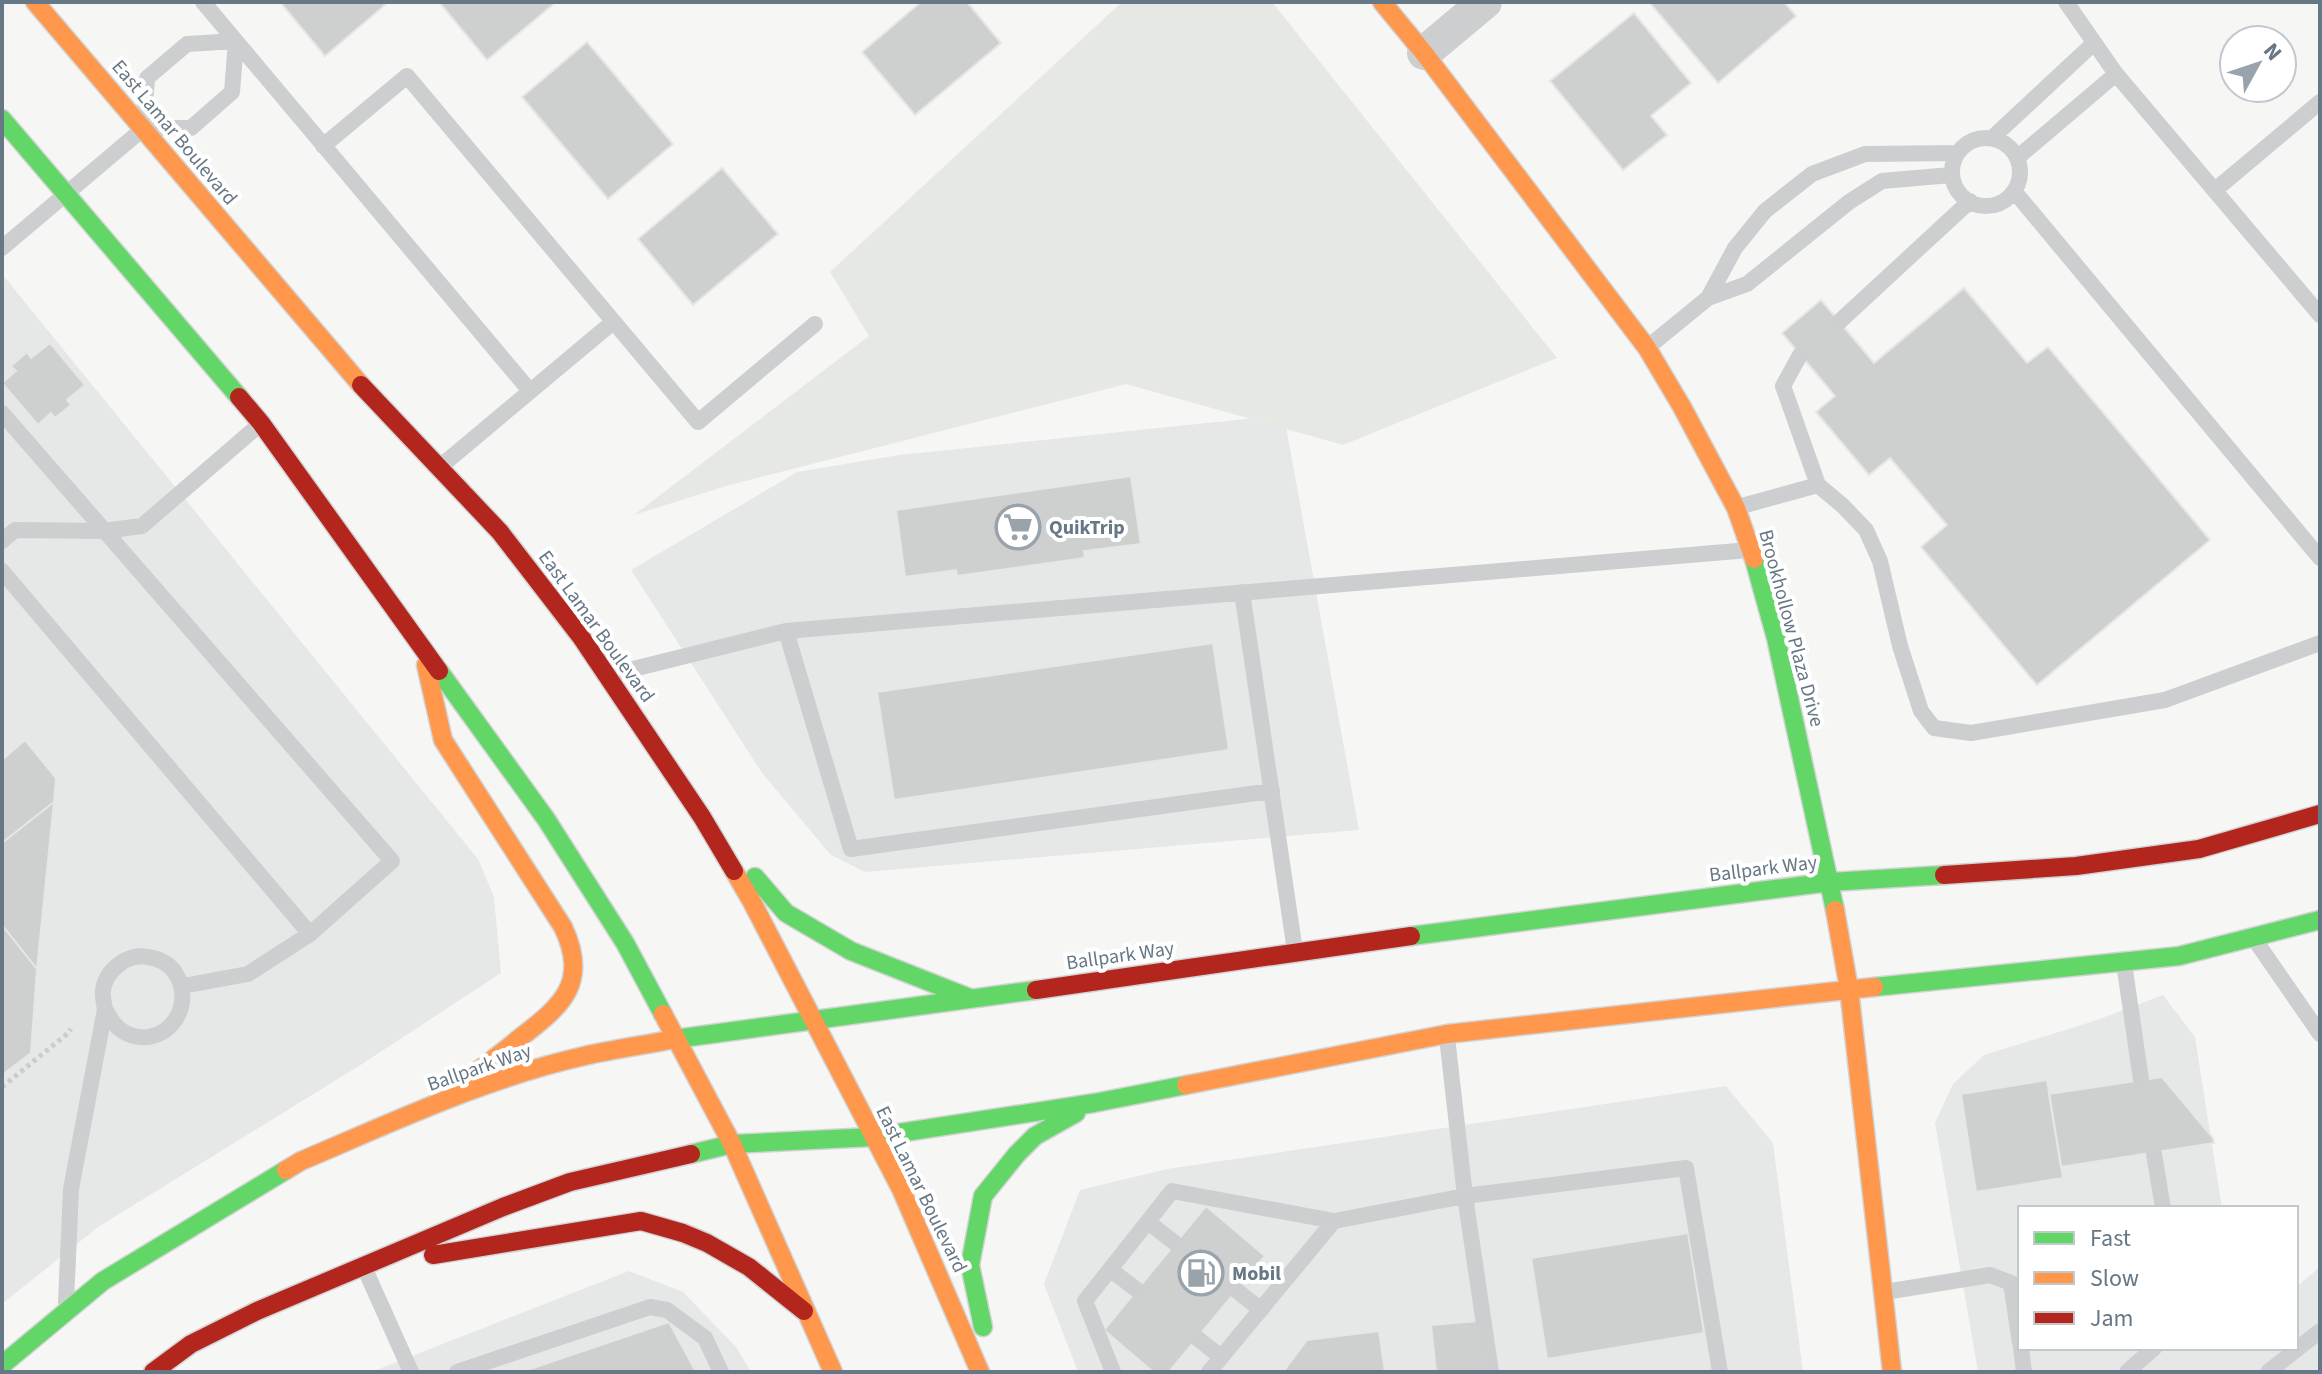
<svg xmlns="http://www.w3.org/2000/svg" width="2322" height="1374" font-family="'Source Sans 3',sans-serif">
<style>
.built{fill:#e6e8e8}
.green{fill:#e6e9e3}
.building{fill:#ced0d0;stroke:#e6e6e5;stroke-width:2}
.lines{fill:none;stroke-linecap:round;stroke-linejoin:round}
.fast-casing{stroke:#d2d3d4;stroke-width:21}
.slow-casing{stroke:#d2d3d4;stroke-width:21}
.jam-casing{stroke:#d2d3d4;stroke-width:21}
.path{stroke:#cbcccb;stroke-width:5;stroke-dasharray:4 4;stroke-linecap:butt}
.lane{stroke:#cccecf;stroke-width:16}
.street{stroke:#cccecf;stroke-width:34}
.fast{stroke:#63d668;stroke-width:18}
.slow{stroke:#ff974d;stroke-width:18}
.jam{stroke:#b3261e;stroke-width:18}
.labels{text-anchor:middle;stroke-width:8;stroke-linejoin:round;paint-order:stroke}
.street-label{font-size:20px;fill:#667785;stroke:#fff}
.poi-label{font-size:20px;font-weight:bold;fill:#667785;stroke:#fff;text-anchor:start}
</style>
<rect width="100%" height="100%" fill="#f6f6f5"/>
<!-- built -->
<path class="built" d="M2,274L478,859L494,897L501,973L359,1066L98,1227L2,1304Z
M1284,415L1359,830L865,872L831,855L762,773L631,570L797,472L899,455Z
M2163,995L2195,1037L2222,1208H2020V1348H2296V1287L2320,1267V1372H1978L1935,1123L1953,1084L1984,1055L2094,1021Z
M1726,1086L1773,1143L1803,1372H1078L1044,1284L1080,1190L1167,1169Z
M629,1271L683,1292L736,1347L751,1372H371Z"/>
<!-- green -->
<path class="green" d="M1122,2H1272L1557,358L1343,445L1126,384L726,486L634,515L869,336L830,272Z"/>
<!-- building -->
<path class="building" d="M280,2H382L385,5L325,56Z
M439,2H556L487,60Z
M921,2H967L1001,43L915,115L862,52Z
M1649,2H1784L1796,16L1718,83Z
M1634,13L1691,83L1651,116L1667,135L1623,170L1550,81Z
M587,42L673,144L608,199L522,97Z
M722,168L778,234L693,305L638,239Z
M1964,288L2027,363L2048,347L2210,540L2037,685L1921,547L1947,525L1890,458L1869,475L1816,412L1835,396L1782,333L1821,300L1874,363Z
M50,343L85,385L67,400L71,405L55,418L51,413L38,425L2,383L16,371L11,366L27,352L31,358Z
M1131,476L1141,544L1084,551L1085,558L957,576L956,570L905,577L896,510Z
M1213,643L1229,750L894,800L877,692Z
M25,740L56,778L54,802L2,843V760Z
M54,802L37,969L2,925V843Z
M2,925L37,969L31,1053L2,1075Z
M2162,1077L2213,1138L2214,1143L2061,1167L2049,1094Z
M2047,1080L2063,1178L1976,1192L1961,1094Z
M1206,1206L1265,1256L1169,1372H1153L1104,1330Z
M1688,1233L1704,1333L1547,1359L1531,1258Z
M1478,1321L1484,1372H1436L1431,1325Z
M669,1322L696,1372H521Z
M1379,1331L1385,1372H1283L1307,1340Z"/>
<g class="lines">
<!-- fast casing -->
<g class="fast-casing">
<path id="fast" d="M2,119L239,397
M1754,559L1776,638L1835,910
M439,671L546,819L625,943L663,1014
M755,877L786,913L851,951L970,998
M1411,936L1830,882L1944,875
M1874,987L2179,956L2320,920
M675,1039L1036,990
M691,1154L732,1144L873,1137L1094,1103L1186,1085
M983,1327L970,1265L983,1196L1017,1154L1035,1136L1076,1113
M2,1365L103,1281L286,1170"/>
</g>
<!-- slow casing -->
<g class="slow-casing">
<path id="slow" d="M35,2L361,385
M1382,2L1424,53L1647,348L1682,407L1736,508L1754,559
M426,665L443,740L563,927C589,982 563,1005 521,1037C503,1052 484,1066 466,1080
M734,871L752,902L901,1189L980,1372
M1835,910L1849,989L1892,1372
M663,1014L732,1144L833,1372
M1186,1085L1447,1034L1874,987
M286,1170L301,1161C393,1122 486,1078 584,1056C614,1049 645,1045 675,1039"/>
</g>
<!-- jam casing -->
<g class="jam-casing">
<path id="jam" d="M361,385L500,532L581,637L702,817L734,871
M239,397L261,423L439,671
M1944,875L2076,866L2199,849L2320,814
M1036,990L1411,936
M433,1255L641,1221L683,1233L707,1243L749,1267L804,1311
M153,1372L191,1344L257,1311L503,1207L570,1182L691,1154"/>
</g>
<!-- path -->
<path class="path" d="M2,1087L67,1034L71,1029"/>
<!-- lane -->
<path class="lane" d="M203,2L530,391
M2066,2L2116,74L2320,315
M1992,138L2094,43
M1952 172a34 34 0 1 1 68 0a34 34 0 1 1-68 0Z
M323,146L407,76L698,422L815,324
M2017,158L2116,74
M2215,190L2320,102
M2014,191L2320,558
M2,248L144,128H191L232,92L236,41L187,44L147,78L144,119
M1708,298L1735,248L1765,211L1812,174L1865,154L1957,153
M1839,322L1970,201
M1648,347L1708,298L1747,284L1849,202L1882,181L1951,175
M1800,355L1783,386L1818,485L1843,506L1866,530L1880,561L1900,646L1921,711L1934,728L1971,733L2165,700L2320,643
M2,413L392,861L310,934L248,974L183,986
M441,466L613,322
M1738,507L1818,485
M2,541L15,530L103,531L142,526L259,425
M2,571L310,934
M1242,592L1295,951
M786,631L851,849L1272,791
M609,675L786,631L1749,550
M2255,940L2320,1034
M2124,963L2141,1080
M2154,1154L2163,1208
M1148,1222L1175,1243
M364,1267L411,1372
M1111,1270L1137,1290
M1236,1290L1261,1310
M1885,1292L1990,1275L2011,1283L2020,1343
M66,1302L71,1189L105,1009C104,1003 102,996 103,990C106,970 127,953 148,957C160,959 171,964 177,976C196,1011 161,1052 124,1032C115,1027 110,1018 105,1009
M1197,1338L1221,1357
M2021,1348L2024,1372
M457,1372L650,1307L667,1310L705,1338L721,1372
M1113,1372L1085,1301L1172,1191L1334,1221
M1209,1372L1334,1221L1465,1196L1447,1037
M1491,1372L1465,1196L1686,1168L1720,1372
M2127,1372L2154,1348
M2268,1372L2320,1331"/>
<!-- street -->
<path class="street" d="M1424,53L1485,2"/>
<!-- fast -->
<use href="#fast" class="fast"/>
<!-- slow -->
<use href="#slow" class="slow"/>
<!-- jam -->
<use href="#jam" class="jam"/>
</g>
<!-- icons -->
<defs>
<g id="supermarket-ring" transform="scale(2.3)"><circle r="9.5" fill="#fff" stroke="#98a3ac" stroke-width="1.5"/><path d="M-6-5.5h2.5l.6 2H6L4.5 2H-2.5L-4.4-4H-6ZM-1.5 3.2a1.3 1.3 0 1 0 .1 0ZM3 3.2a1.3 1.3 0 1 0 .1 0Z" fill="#98a3ac"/></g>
<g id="fuel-ring" transform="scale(2.3)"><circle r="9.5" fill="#fff" stroke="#98a3ac" stroke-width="1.5"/><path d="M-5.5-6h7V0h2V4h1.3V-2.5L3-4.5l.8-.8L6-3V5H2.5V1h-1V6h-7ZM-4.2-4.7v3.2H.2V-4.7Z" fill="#98a3ac"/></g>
</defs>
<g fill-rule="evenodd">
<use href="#supermarket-ring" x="1018" y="527"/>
<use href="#fuel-ring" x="1201" y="1273"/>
</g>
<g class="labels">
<!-- street labels -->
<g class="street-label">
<text transform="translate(175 132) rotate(50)" y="7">East Lamar Boulevard</text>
<text transform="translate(597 626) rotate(54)" y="7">East Lamar Boulevard</text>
<text transform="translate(1792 628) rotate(75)" y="7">Brookhollow Plaza Drive</text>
<text transform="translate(1763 868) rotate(-7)" y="7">Ballpark Way</text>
<text transform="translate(1120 955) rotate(-8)" y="7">Ballpark Way</text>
<text transform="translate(479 1067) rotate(-19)" y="7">Ballpark Way</text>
<text transform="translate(922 1189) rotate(64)" y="7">East Lamar Boulevard</text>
</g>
<!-- poi labels -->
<g class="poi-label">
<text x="1049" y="534">QuikTrip</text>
<text x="1232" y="1280">Mobil</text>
</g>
</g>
<!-- border -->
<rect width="2322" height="1374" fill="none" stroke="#667785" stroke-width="8"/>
<!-- legend -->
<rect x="2018" y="1206" width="280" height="144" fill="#ffffff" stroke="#c2c9ce" stroke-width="2"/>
<rect x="2034" y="1232" width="40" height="12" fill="#63d668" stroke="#c2c9ce" stroke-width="2"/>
<text x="2090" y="1246" font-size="24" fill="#667785">Fast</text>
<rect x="2034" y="1272" width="40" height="12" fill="#ff974d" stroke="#c2c9ce" stroke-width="2"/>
<text x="2090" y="1286" font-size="24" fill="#667785">Slow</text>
<rect x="2034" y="1312" width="40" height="12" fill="#b3261e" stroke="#c2c9ce" stroke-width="2"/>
<text x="2090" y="1326" font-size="24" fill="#667785">Jam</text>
<!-- north arrow -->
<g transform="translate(2258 64) rotate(50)"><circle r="38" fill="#ffffff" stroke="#c2c9ce" stroke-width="2"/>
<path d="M0-6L14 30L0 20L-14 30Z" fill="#98a3ac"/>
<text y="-12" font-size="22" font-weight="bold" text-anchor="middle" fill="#667785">N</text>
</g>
</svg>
